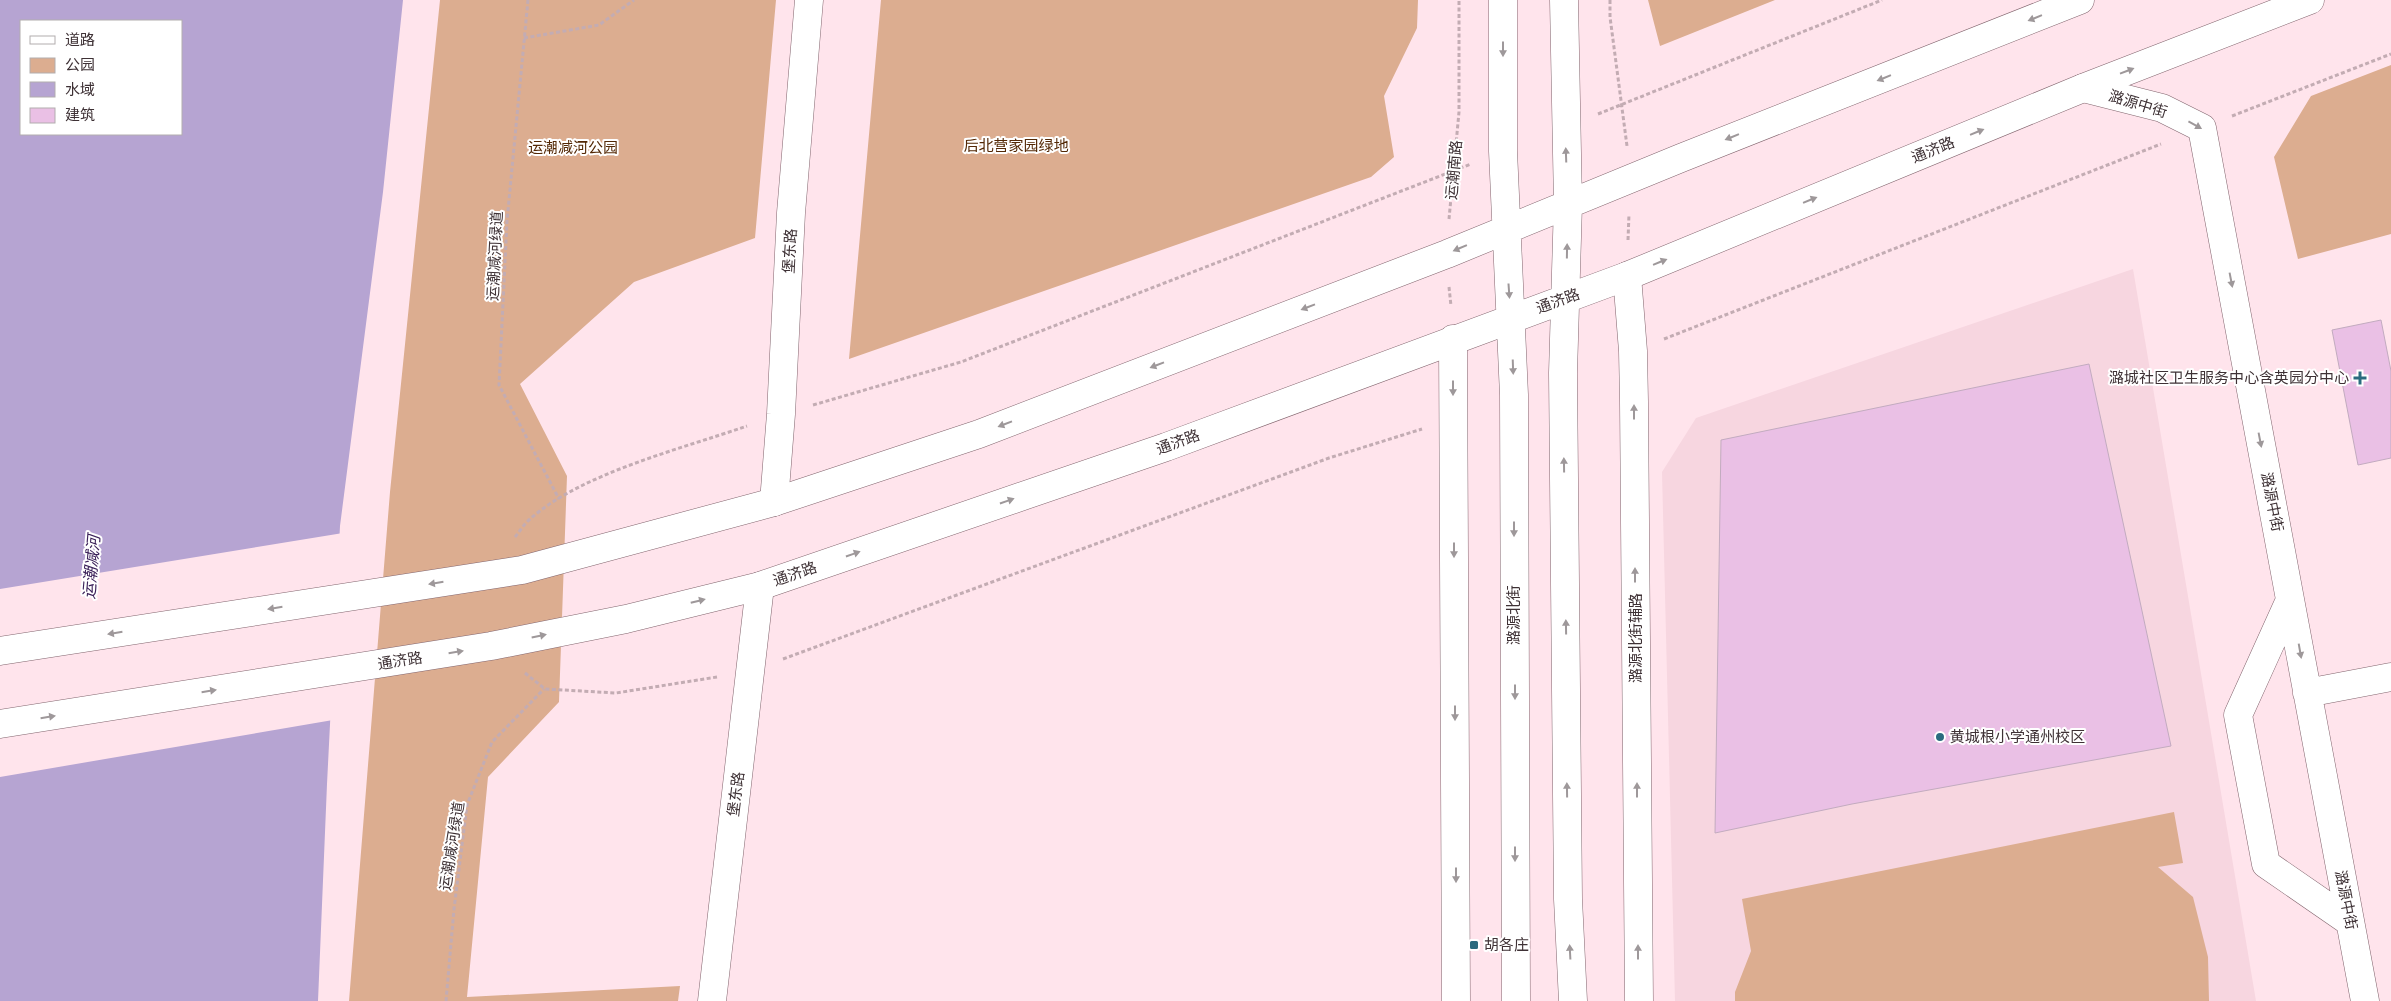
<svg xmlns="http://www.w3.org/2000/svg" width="2391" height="1001" font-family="Quicksand,'Noto Sans SC',sans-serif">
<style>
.built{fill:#f7d6e0}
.green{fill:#dcad90}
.water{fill:#b6a4d2;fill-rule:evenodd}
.pier{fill:#ffe4ec}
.building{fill:#eac0e5;stroke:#c2abbf}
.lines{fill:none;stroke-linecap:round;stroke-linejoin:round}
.minor-casing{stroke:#82656e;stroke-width:29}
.major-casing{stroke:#82656e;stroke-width:29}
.path{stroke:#c3acb3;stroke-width:3;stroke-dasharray:4 2.5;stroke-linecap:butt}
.minor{stroke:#fff;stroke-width:28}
.major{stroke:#fff;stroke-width:28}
.oneway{fill:#9e989a}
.poi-dot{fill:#2a6b7f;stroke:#fff;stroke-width:2}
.labels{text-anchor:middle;stroke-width:4;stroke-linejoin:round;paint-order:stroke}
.street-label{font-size:15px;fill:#3e3135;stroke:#fff}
.park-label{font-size:15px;fill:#532805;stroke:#fff}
.poi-label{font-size:15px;fill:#3e3135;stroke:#fff;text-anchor:start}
.water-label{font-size:16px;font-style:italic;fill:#3c225a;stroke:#fff}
</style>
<rect width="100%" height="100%" fill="#ffe4ec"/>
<!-- built -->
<path class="built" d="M2133,269L2256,1001H1675L1662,472L1696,418Z"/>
<!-- green -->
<path class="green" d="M440,0H776L755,238L634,282L520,384L567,476L559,702L488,777L467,997L680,986L678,1001H349L390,492Z
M881,0H1418L1417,28L1384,96L1394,157L1371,177L849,359Z
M1648,0H1775L1660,46Z
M2391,65V234L2298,259L2274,157L2311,96Z
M2174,812L2183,863L2158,867L2193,897L2208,957L2209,1001H1735V992L1751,951L1742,899Z"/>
<!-- water -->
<path class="water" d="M0,0H403L383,192L340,526L327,784L318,1001H0ZM21,21H181V134H21Z"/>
<!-- pier -->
<path class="pier" d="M343,533L333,720L0,777V589Z"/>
<!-- building -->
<path class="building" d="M2381,320L2391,371V458L2358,465L2332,330Z
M2089,364L2171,746L1852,804L1715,833L1721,440Z"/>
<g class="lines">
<!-- minor casing -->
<g class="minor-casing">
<path id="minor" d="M2083,88L2162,108L2202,128L2365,1001
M1627,276L1633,351L1634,402L1639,1001
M1453,339L1456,1001
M774,502L781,414L791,213L809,0
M2290,600L2238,715L2266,864L2350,922
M2307,693L2391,677
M712,1001L760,586"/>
</g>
<!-- major casing -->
<g class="major-casing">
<path id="major" d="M1503,0V151L1514,395L1516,1001
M1564,0L1568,204L1563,373L1568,899L1573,1001
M0,651L522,570L774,502L979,434L1447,254L1681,158L2080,0
M0,724L491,646L626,619L760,586L1166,447L1627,276L2083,88L2310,0"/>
</g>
<!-- path -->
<path class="path" d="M528,0L507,221L499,385L559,499
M1610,0V17L1627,146
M524,38L599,25L634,0
M1598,114L1882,0
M2232,116L2391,54
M1449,219L1459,112V0
M1628,240L1629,214
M1449,287L1451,306
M1664,339L2161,144
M813,405L961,362L1471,164
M515,537C520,531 524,524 530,519C582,473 681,449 747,426
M783,659L1329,458L1422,429
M525,673L545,689L616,693L717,677
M446,1001L454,909L467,805L492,742L544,689"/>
<!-- minor -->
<use href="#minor" class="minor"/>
<!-- major -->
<use href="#major" class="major"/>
</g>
<!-- one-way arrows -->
<defs><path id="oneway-solid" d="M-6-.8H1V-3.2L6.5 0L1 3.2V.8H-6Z" transform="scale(1.25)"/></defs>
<g class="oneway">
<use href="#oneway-solid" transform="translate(2035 18) rotate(158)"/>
<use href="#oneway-solid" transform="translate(1503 49) rotate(90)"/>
<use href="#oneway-solid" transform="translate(2127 71) rotate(-21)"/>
<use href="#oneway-solid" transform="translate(1884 78) rotate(158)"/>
<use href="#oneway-solid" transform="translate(2195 125) rotate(29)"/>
<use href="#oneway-solid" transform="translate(1977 132) rotate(-22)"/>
<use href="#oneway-solid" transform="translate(1732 137) rotate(158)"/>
<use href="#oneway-solid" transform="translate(1566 155) rotate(-92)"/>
<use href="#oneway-solid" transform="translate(1810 200) rotate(-22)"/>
<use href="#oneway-solid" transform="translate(1460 248) rotate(157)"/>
<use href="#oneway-solid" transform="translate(1567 251) rotate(-89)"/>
<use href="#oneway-solid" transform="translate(1660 262) rotate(-22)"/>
<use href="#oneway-solid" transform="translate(2231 280) rotate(79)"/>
<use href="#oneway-solid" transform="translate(1509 291) rotate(86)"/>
<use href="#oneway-solid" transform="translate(1308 307) rotate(159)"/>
<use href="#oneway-solid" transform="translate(1157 365) rotate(159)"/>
<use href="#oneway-solid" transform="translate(1513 367) rotate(88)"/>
<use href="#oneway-solid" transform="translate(1453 388) rotate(90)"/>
<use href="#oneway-solid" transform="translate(1634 412) rotate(-90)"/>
<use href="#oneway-solid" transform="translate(1005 424) rotate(159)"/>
<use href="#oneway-solid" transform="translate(2260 440) rotate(79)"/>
<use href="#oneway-solid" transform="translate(1564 465) rotate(-91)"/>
<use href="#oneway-solid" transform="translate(1007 501) rotate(-19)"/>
<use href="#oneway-solid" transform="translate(1514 529) rotate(90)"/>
<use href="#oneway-solid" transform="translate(1454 550) rotate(90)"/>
<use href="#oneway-solid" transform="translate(853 554) rotate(-19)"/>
<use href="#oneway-solid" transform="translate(1635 575) rotate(-90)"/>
<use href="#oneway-solid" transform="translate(436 583) rotate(171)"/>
<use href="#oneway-solid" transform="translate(698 601) rotate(-14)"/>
<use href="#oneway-solid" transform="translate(275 608) rotate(171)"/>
<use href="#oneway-solid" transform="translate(1566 627) rotate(-91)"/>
<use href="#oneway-solid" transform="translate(115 633) rotate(171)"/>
<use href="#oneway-solid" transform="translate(539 636) rotate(-12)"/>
<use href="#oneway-solid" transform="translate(2300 651) rotate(80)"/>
<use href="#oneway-solid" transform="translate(456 652) rotate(-9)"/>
<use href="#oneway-solid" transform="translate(209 691) rotate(-9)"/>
<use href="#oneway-solid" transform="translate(1515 692) rotate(90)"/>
<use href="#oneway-solid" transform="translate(1455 713) rotate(90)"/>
<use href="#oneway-solid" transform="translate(48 717) rotate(-9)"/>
<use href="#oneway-solid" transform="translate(1567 790) rotate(-91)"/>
<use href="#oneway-solid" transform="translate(1637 790) rotate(-90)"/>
<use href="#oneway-solid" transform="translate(1515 854) rotate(90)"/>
<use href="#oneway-solid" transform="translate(1456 875) rotate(90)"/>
<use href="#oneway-solid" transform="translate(1570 952) rotate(-93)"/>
<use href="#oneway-solid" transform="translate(1638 952) rotate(-90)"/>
</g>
<!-- markers -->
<g class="poi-dot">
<path d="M2357.5 370.5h5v5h5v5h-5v5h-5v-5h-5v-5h5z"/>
<circle cx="1940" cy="737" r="5"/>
<rect x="1469" y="940" width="10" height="10" rx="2.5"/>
</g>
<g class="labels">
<!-- street labels -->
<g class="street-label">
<text transform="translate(2138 104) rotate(17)" y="5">潞源中街</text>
<text transform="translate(1933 150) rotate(-22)" y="5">通济路</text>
<text transform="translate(1454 170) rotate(-85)" y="5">运潮南路</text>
<text transform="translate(790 251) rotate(-87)" y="5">堡东路</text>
<text transform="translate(495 256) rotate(-87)" y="5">运潮减河绿道</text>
<text transform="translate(1558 301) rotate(-20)" y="5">通济路</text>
<text transform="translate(1178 442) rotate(-20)" y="5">通济路</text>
<text transform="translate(2272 502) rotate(79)" y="5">潞源中街</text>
<text transform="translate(795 574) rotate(-19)" y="5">通济路</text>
<text transform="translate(1514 615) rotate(-90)" y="5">潞源北街</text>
<text transform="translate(1636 638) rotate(-90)" y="5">潞源北街辅路</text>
<text transform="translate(400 661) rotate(-9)" y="5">通济路</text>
<text transform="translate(736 794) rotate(-83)" y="5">堡东路</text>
<text transform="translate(452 846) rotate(-81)" y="5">运潮减河绿道</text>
<text transform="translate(2346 900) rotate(79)" y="5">潞源中街</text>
</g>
<!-- park labels -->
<g class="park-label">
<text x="1016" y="151">后北营家园绿地</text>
<text x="573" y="153">运潮减河公园</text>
</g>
<!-- poi labels -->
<g class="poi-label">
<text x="2349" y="383" text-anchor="end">潞城社区卫生服务中心含英园分中心</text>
<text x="1950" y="742">黄城根小学通州校区</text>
<text x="1484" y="950">胡各庄</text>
</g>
<!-- water labels -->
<g class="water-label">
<text transform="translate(91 567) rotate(-85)" y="6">运潮减河</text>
</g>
</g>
<!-- legend -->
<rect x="20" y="20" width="162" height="115" fill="#ffffff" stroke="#b2adae"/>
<rect x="30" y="36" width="25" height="8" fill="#ffffff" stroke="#b2adae"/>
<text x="65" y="45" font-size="15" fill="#3e3135">道路</text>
<rect x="30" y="58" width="25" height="15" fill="#dcad90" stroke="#b2adae"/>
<text x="65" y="70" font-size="15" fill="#3e3135">公园</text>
<rect x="30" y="82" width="25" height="15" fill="#b6a4d2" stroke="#b2adae"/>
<text x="65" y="95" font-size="15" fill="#3e3135">水域</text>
<rect x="30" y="108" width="25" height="15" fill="#eac0e5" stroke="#b2adae"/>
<text x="65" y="120" font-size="15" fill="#3e3135">建筑</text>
</svg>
